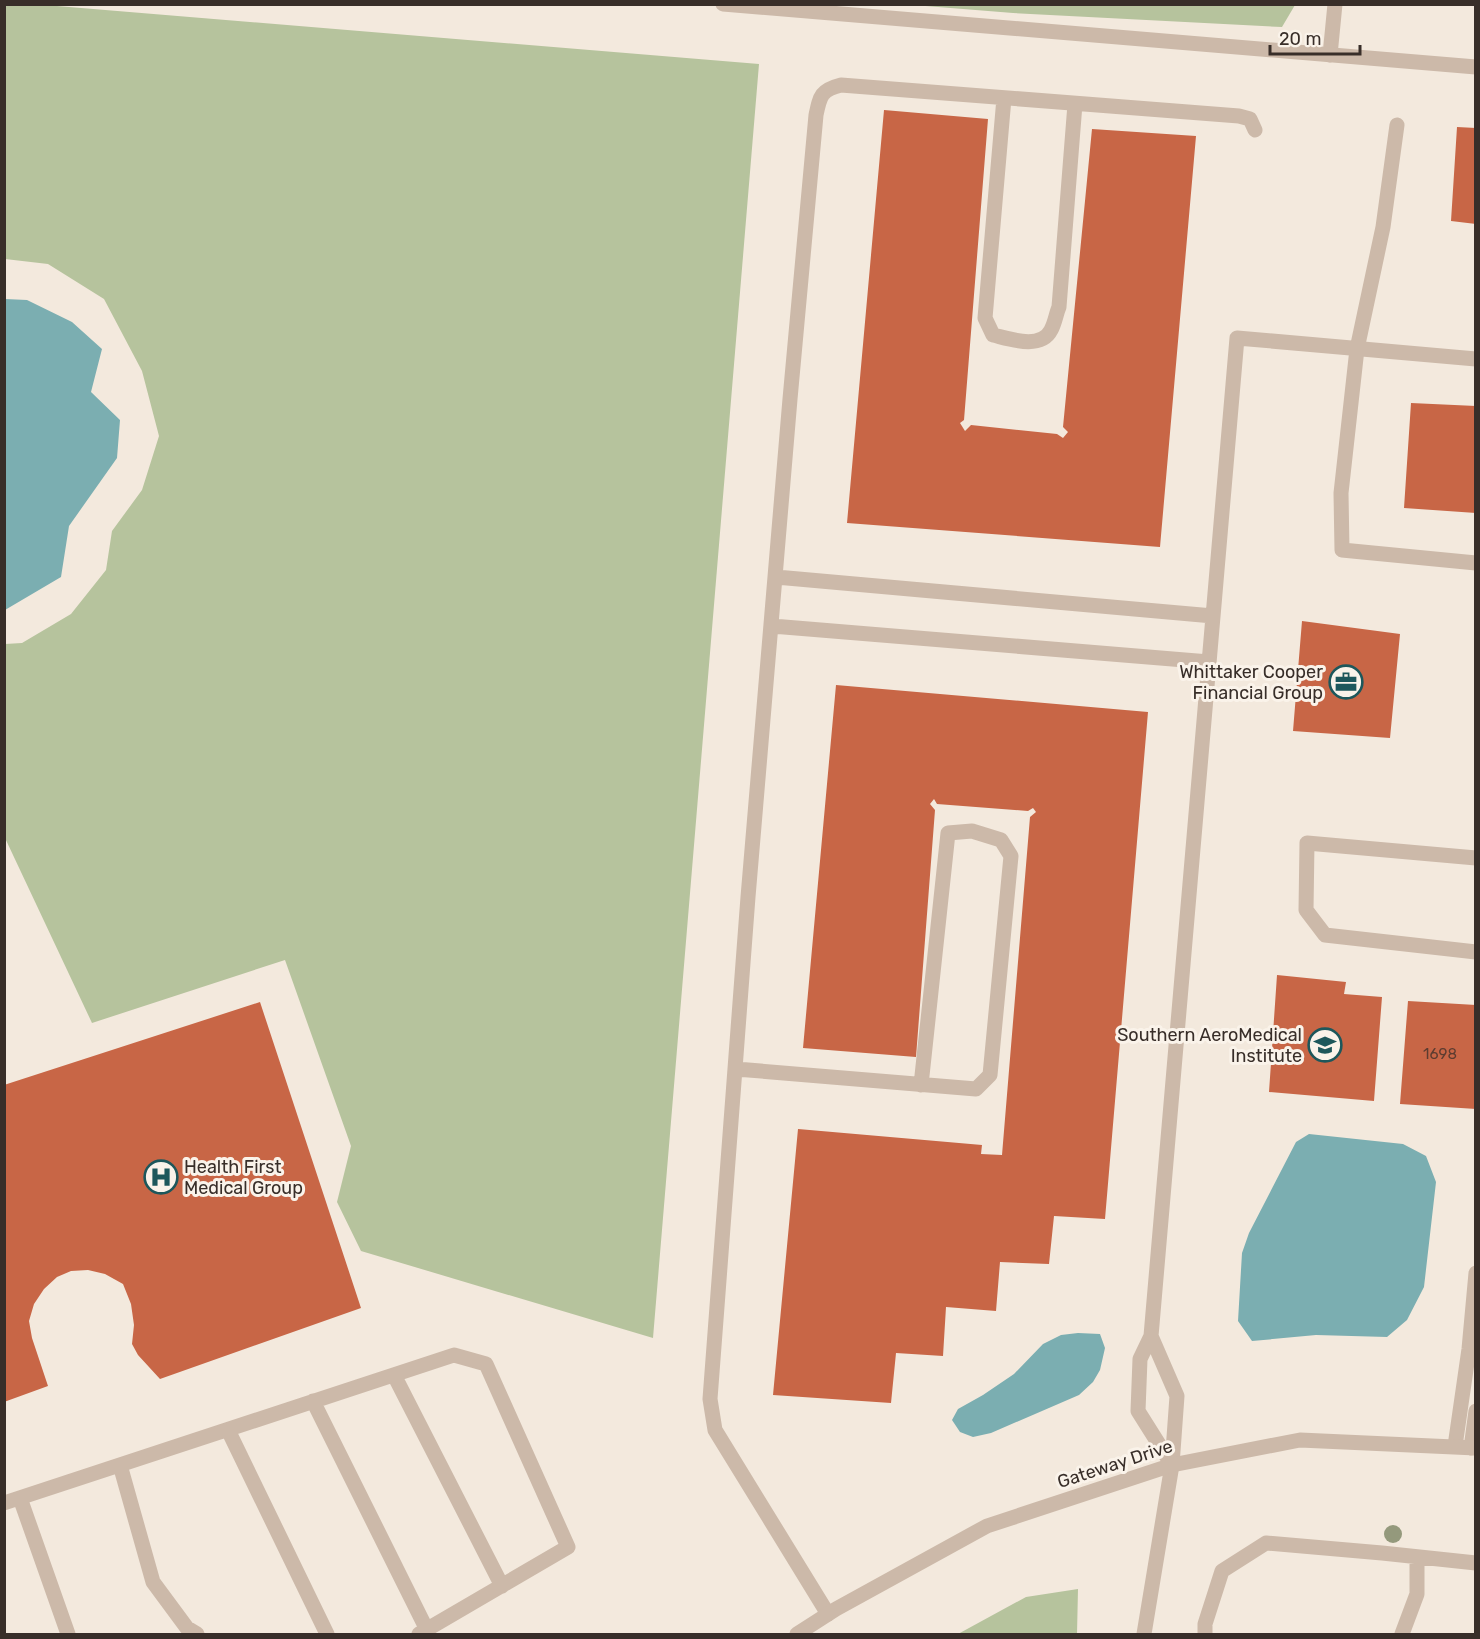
<svg xmlns="http://www.w3.org/2000/svg" width="1480" height="1639" font-family="Rubik,sans-serif">
<style>
.green{fill:#b6c39d}
.water{fill:#7baeb1}
.building{fill:#c86646}
.lines{fill:none;stroke-linecap:round;stroke-linejoin:round}
.service{stroke:#ccb9a9;stroke-width:15}
.minor{stroke:#ccb9a9;stroke-width:15}
.tree{fill:#94997c}
.labels{text-anchor:middle;stroke-width:6;stroke-linejoin:round;paint-order:stroke}
.number-label{font-size:15px;fill:#5c3c30}
.poi-label{font-size:18px;fill:#382e29;stroke:#faf3ea;text-anchor:end}
.street-label{font-size:18px;fill:#382e29;stroke:#faf3ea}
</style>
<rect width="100%" height="100%" fill="#f3e9dd"/>
<!-- green -->
<path class="green" d="M5,4L45,5L759,64L653,1338L361,1251L337,1202L351,1146L285,960L92,1023L5,838V644L22,643L71,614L106,570L112,531L142,490L159,436L142,371L104,299L48,264L5,259Z
M913,5H1295L1282,27L1013,13Z
M1078,1589L1077,1634H958L1026,1597Z"/>
<!-- water -->
<path class="water" d="M5,299L27,300L72,322L102,349L91,392L120,420L117,458L69,526L61,577L5,610Z
M1309,1134L1403,1144L1426,1156L1436,1182L1424,1287L1407,1320L1387,1337L1316,1335L1252,1341L1238,1321L1242,1253L1249,1233L1296,1142Z
M1078,1333L1100,1334L1105,1348L1100,1370L1093,1382L1079,1395L991,1433L973,1437L960,1432L952,1420L958,1409L983,1395L1014,1374L1043,1344L1061,1335Z"/>
<!-- building -->
<path class="building" d="M884,110L988,119L964,420L960,423L965,431L971,425L1057,434L1063,438L1068,432L1063,427L1092,129L1196,136L1160,547L847,523Z
M1457,127L1476,128V224L1451,221Z
M1411,403L1476,406V513L1404,508Z
M1302,621L1400,634L1390,738L1293,731Z
M836,685L1148,712L1105,1219L1054,1216L1049,1264L1000,1262L996,1311L946,1307L943,1356L896,1353L891,1403L773,1395L798,1129L982,1145L981,1154L1002,1155L1030,817L1036,812L1033,808L1028,811L937,804L934,799L930,804L935,810L916,1057L803,1048Z
M1277,975L1346,982L1344,994L1382,997L1374,1101L1269,1092Z
M1408,1001L1476,1005V1109L1400,1104Z
M260,1002L361,1308L160,1379L138,1355L132,1344L134,1325L131,1304L123,1284L105,1274L88,1270L71,1271L57,1277L44,1289L34,1304L29,1321L32,1338L48,1386L4,1402V1085Z"/>
<g class="lines">
<!-- service -->
<path class="service" d="M1330,55L1335,4
M1004,98L985,318L993,335C1010,339 1041,350 1051,330C1055,323 1056,314 1059,307L1075,104
M1397,125L1383,227L1357,349L1341,493L1342,550L1476,563
M776,577L1213,616
M772,626L1209,662
M1476,858L1307,843L1306,910L1325,935L1476,952
M736,1069L976,1089L990,1075L1011,856L1001,840L972,831L948,833L921,1085
M394,1375L502,1586
M313,1401L427,1630
M228,1430L327,1634
M1455,1446L1469,1349L1476,1273
M1471,1448L1476,1411
M120,1465L153,1582L187,1628L197,1634
M1172,1465L1138,1411L1140,1359L1151,1336L1237,338L1476,359
M20,1498L68,1634
M4,1503L454,1355L486,1364L568,1547L419,1634
M828,1614L715,1430L710,1399L748,897L790,399L816,115C820,96 821,90 841,85L1239,116L1250,119L1255,130
M1144,1634L1172,1465L1177,1396L1151,1336
M1205,1634V1624L1222,1571L1266,1543L1382,1553L1476,1563
M1402,1634L1417,1594V1557"/>
<!-- minor -->
<path class="minor" d="M723,4L1476,67
M797,1634L836,1609L987,1526L1172,1465L1300,1440L1476,1448"/>
</g>
<!-- trees -->
<circle class="tree" cx="1393" cy="1534" r="9"/>
<!-- icons -->
<defs>
<g id="office-ring" transform="scale(1.725)"><circle r="9.5" fill="#faf3ea" stroke="#1d575b" stroke-width="1.5"/><path d="M-6-3h4V-5.5h4V-3h4V5H-6ZM-1-4.5V-3h2v-1.5ZM-6 0V1H6V0Z" fill="#1d575b"/></g>
<g id="university-ring" transform="scale(1.725)"><circle r="9.5" fill="#faf3ea" stroke="#1d575b" stroke-width="1.5"/><path d="M0-5L7-2L0 1L-7-2ZM-4 1L0 2.5L4 1V4Q0 6-4 4Z" fill="#1d575b"/></g>
<g id="hospital-ring" transform="scale(1.725)"><circle r="9.5" fill="#faf3ea" stroke="#1d575b" stroke-width="1.5"/><path d="M-5-5h3v3.5h4V-5h3V5h-3V1.5h-4V5h-3Z" fill="#1d575b"/></g>
</defs>
<g fill-rule="evenodd">
<use href="#office-ring" x="1346" y="682"/>
<use href="#university-ring" x="1325" y="1045"/>
<use href="#hospital-ring" x="161" y="1177"/>
</g>
<g class="labels">
<!-- number labels -->
<g class="number-label">
<text x="1440" y="1059">1698</text>
</g>
<!-- poi labels -->
<g class="poi-label">
<text x="1323" y="678">Whittaker Cooper<tspan x="1323" dy="21">Financial Group</tspan></text>
<text x="1302" y="1041">Southern AeroMedical<tspan x="1302" dy="21">Institute</tspan></text>
<text x="184" y="1173" text-anchor="start">Health First<tspan x="184" dy="21">Medical Group</tspan></text>
</g>
<!-- street labels -->
<g class="street-label">
<text transform="translate(1115 1464) rotate(-18)" y="6">Gateway Drive</text>
</g>
</g>
<!-- border -->
<rect width="1480" height="1639" fill="none" stroke="#382e29" stroke-width="12"/>
<!-- scale -->
<path d="M1270 45v9h90v-9" fill="none" stroke="#382e29" stroke-width="3"/>
<text x="1279" y="45" font-size="18" fill="#382e29" stroke="#faf3ea" stroke-width="4.5" paint-order="stroke">20 m</text>
</svg>
